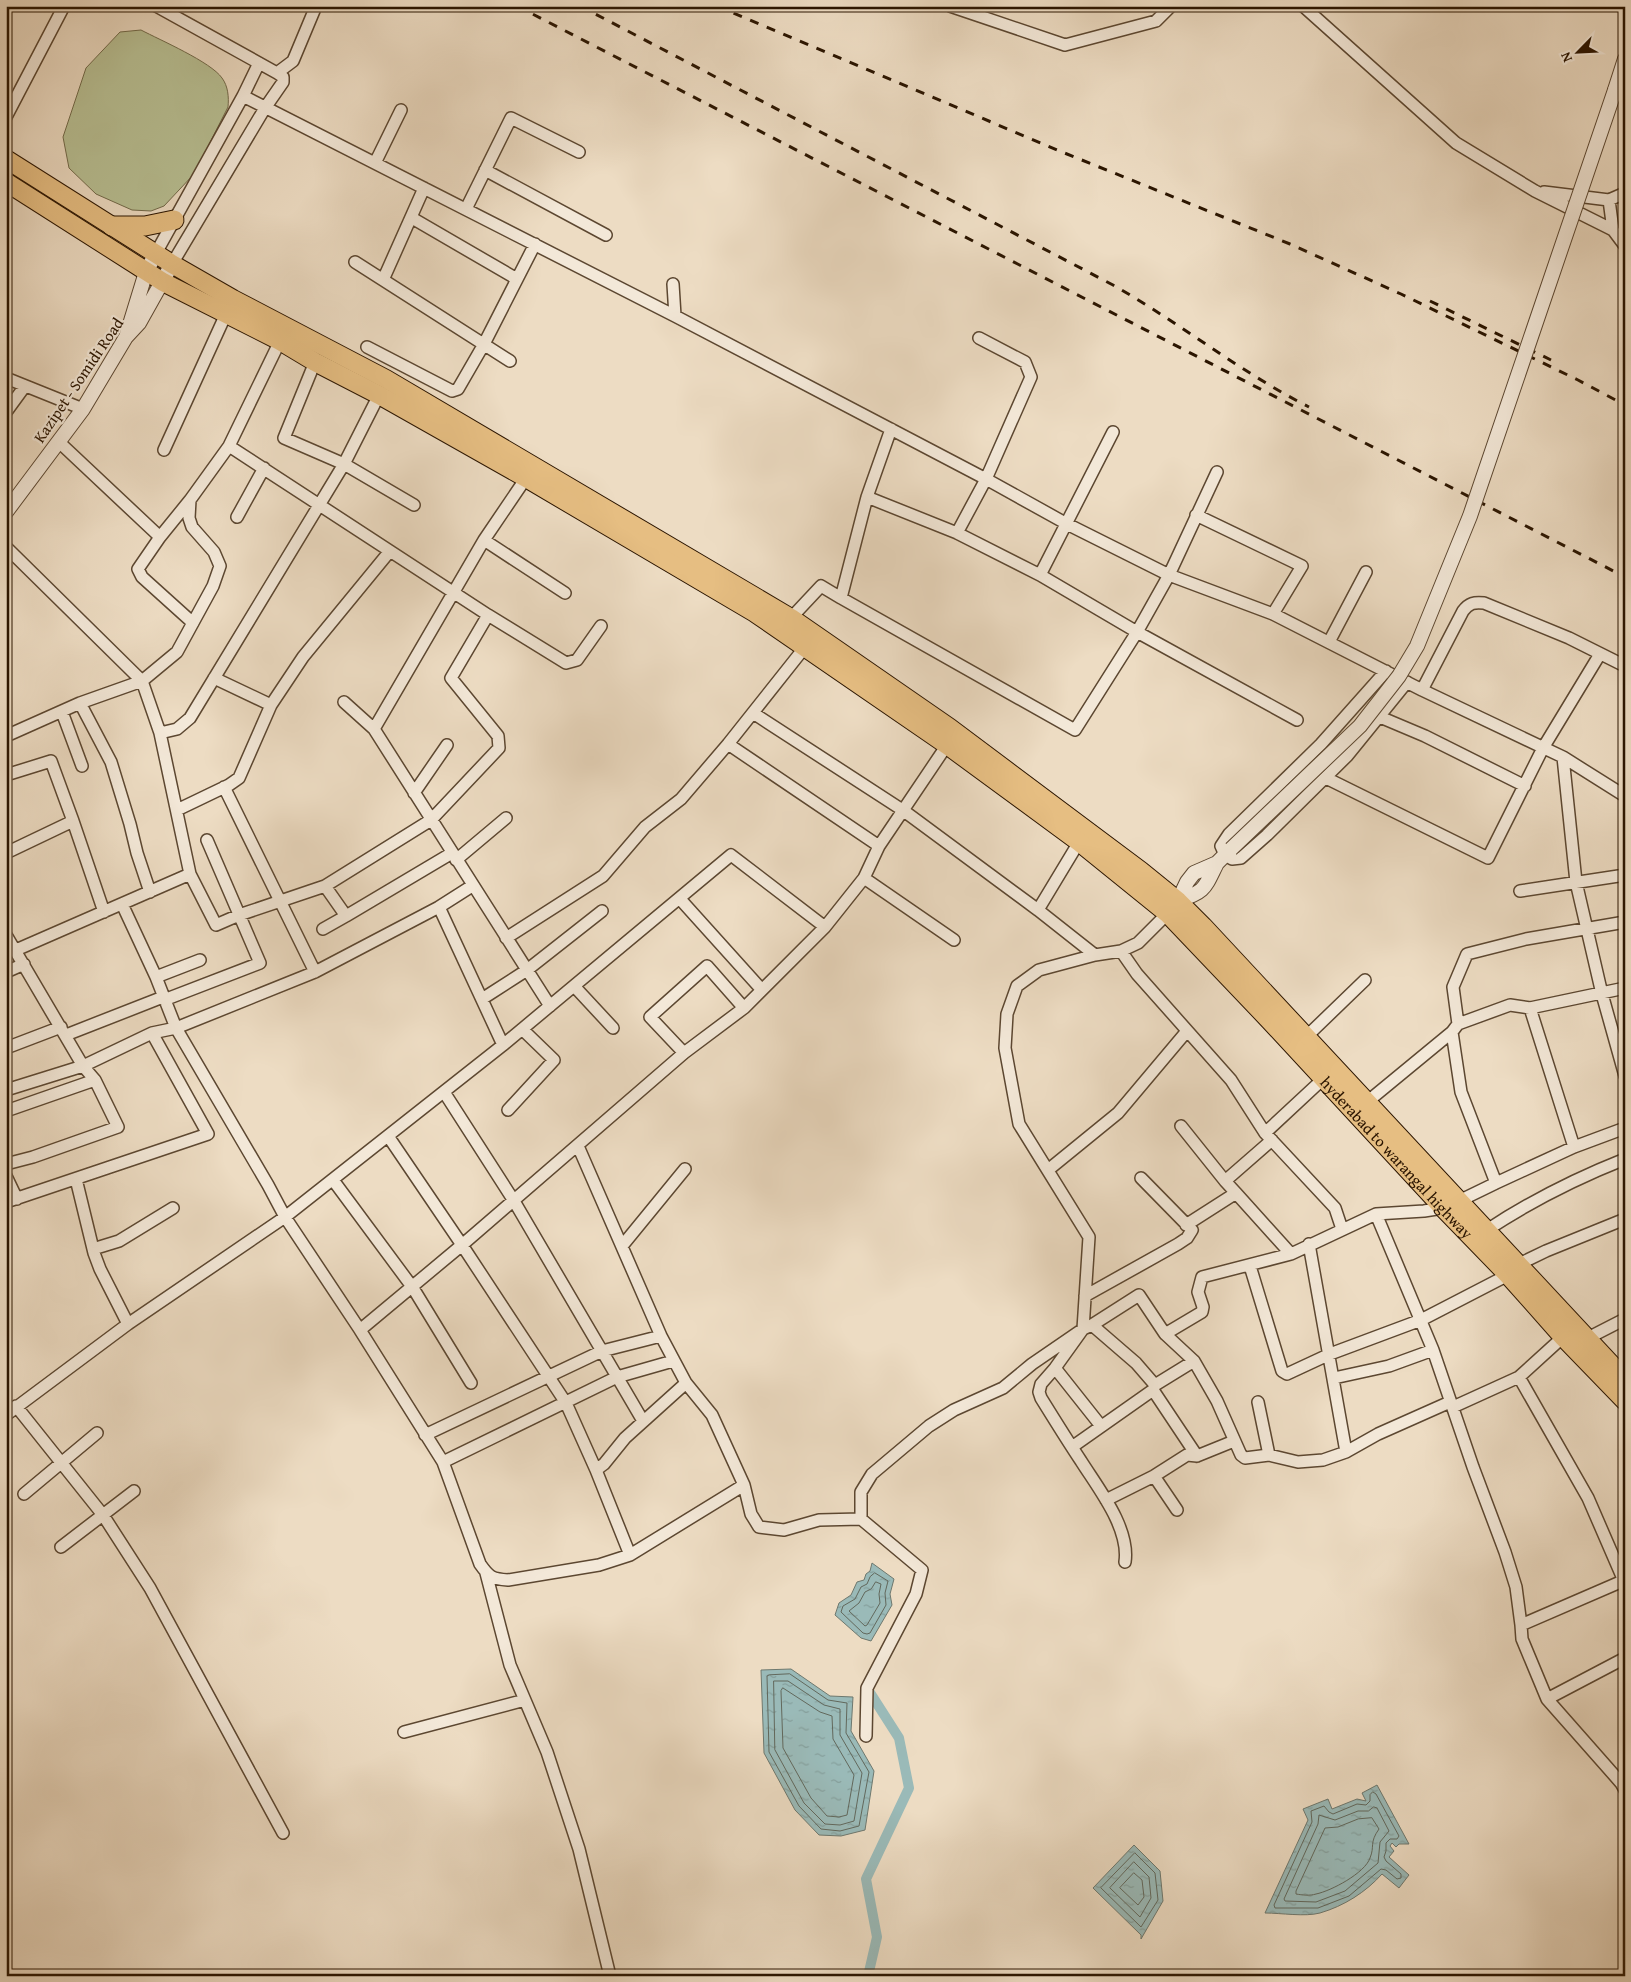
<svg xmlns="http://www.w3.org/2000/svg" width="1631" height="1982" font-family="'Gentium Book Plus',serif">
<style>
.garden{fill:#b8c094;stroke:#726a4a}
.water{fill:url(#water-ripples);stroke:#6e786e}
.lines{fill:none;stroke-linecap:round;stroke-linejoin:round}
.shore{stroke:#62685c;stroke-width:1}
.canal{stroke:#9abab8;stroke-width:10}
.minor-casing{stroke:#5c4731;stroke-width:14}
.tertiary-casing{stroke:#5c4731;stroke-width:16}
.primary-casing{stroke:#2b1500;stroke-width:20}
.trunk-casing{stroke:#2b1500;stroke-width:21}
.minor{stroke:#f3e8d8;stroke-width:11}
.tertiary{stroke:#f3e8d8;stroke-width:14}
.primary{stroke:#e6be82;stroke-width:18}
.trunk{stroke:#e6be82;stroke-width:19}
.rail{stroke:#2b1500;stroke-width:3;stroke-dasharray:9 9;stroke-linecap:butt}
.tertiary-bridge-casing{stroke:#5c4731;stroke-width:16;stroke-linecap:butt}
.tertiary-bridge{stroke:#f3e8d8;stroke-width:14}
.labels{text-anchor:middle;stroke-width:4.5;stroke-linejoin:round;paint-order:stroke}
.street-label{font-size:16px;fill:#2b1500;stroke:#f3e8d8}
</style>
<defs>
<pattern id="water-ripples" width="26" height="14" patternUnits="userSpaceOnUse" patternTransform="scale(1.25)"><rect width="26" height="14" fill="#9abab8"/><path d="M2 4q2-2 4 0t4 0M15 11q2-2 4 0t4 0" fill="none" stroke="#859f9c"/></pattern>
</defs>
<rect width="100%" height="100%" fill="#eddcc3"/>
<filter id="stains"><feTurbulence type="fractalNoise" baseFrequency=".004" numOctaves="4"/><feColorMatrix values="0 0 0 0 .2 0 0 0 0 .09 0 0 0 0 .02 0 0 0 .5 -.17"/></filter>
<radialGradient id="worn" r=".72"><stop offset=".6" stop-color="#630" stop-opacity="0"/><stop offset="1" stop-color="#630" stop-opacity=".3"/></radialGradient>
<!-- garden -->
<path class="garden" d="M141,30C160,40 211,62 222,78C228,86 229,97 228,107L194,174L164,206L151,211L132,210L96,194L69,168L63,137L86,68L120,32Z"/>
<!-- water -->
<path class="water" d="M872,1563L894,1579L890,1594L892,1605L871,1641L861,1638L835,1615L839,1603L851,1595L857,1582L864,1580L866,1574L870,1571Z
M791,1669L830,1696L853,1697L851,1731L874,1771L865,1830L841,1836L819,1835L795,1810L764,1753L761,1670Z
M1377,1785L1409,1844H1399L1396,1847L1392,1843L1390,1846L1394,1851L1389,1857L1409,1875L1399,1888L1382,1874C1366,1892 1344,1906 1320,1913C1305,1917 1281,1913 1265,1913L1308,1820L1303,1809L1328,1799L1332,1809L1357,1799L1366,1801L1362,1793Z
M1134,1845L1160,1871L1163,1901L1141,1939V1935L1093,1888Z"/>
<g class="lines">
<!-- shore -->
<path class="shore" d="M875,1573L888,1581L885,1593L886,1605L870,1633L867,1634L863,1633L841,1612L843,1606L855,1599L861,1587L867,1584L870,1577Z
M876,1582L881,1584L879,1594L880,1603L867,1625L865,1626L849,1611L859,1603L865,1592L871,1589Z
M790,1674L828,1700L847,1703L846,1733L869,1772L859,1826L840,1831L821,1829L799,1806L769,1752L767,1676L769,1675Z
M774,1681H788L824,1705L840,1709V1735L862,1773L854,1821L840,1825L825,1824L804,1803L775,1750Z
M783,1688L820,1712L832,1716L833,1739L854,1775L847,1815L839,1817L827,1816L811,1798L783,1748L781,1691Z
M1373,1792L1376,1794L1399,1836L1397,1839H1390L1386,1843V1851L1384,1857L1386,1861L1401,1874V1878L1397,1879L1386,1870L1381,1869L1349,1896L1318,1908H1275L1274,1905L1312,1822L1311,1811L1324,1806L1329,1812L1333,1814L1357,1804L1366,1805L1370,1801V1795Z
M1374,1807L1377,1808L1389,1831L1380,1842L1378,1863L1345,1891L1316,1902L1285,1901L1284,1899L1318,1824L1319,1815L1335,1820L1358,1811H1368Z
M1372,1818L1379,1829C1369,1843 1375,1846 1370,1858C1365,1873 1331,1891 1316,1894C1310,1896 1302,1895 1296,1894V1891L1325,1828L1338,1827L1358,1819Z
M1135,1853L1155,1873L1158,1900L1141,1927L1101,1888Z
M1134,1862L1149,1877L1151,1898L1140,1917L1110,1888Z
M1134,1873L1142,1880L1144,1897L1138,1905L1120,1888Z"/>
<!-- canal -->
<path class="canal" d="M867,1688L899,1738L909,1788L866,1879L877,1937L868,1976"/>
<!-- minor casing -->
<g class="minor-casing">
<path id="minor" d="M156,6L277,73L283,77V82L265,108L172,264
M950,6L1065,45L1156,21L1171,6
M1303,6L1456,143L1535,191L1613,230L1625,246
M277,73L293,61L316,6
M243,96L675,316L986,479L1067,524L1169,575L1273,614L1422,690L1563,757L1625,796
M6,117L64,6
M375,163L401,110
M485,170L606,235
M1544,192L1609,200
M466,209L511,118L579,152
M412,218L517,279
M1613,230L1609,200L1625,193
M156,253L243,96L259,63
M355,262L510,361
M383,280L424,188
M673,284L675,316
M367,347L452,391L458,389L484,344L535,244
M315,362L284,438L344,464L414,505
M6,378L83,409
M6,412L25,386
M891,429L867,497L841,598L1075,730L1137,632L1169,575L1217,472
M59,442L160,537
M229,446L488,615L566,663L577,660L601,626
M164,450L226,314
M867,497L957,533L1040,575L1137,632L1297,720
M190,500L160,537L138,569L142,577L193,623
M1196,515L1302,566L1273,614
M237,517L264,468
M957,533L986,479L1031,377L1025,362L979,338
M484,540L565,593
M6,547L142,681L160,733L190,874L16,950
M1040,575L1113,432
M791,618L821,586L841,598
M1329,642L1366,572
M1386,671L1321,744L1229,834L1221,846L1225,855L1232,859L1241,858L1267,835L1347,756L1407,682
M214,678L271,705
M1422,690L1463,611C1469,603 1474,602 1484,603L1569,638L1625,666
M344,702L374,729L550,1006
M80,703L111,762L130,824L137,853L150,892
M62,712L82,766
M753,713L904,811L1038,910L1095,955
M1380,717L1425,736L1525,786
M374,729L484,540L526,478
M160,733L177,729L190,718L344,464L379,395
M6,736L80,703L142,681L177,652L213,586L220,566L214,552L192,527L189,518L190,500L229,446L280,341
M728,744L879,846
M1563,757L1576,882L1602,994L1625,1076
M6,775L51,761L73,821L104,912
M1326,778L1488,858L1543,748L1600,654
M224,787L315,972L439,907
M414,793L447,745
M177,810L229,785L239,778L271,705L303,657L390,551
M6,853L73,821
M456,860L506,818
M190,874L216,925L239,915L325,886L431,820L499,748L498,736L451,678L488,615
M864,878L954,940
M325,886L346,916L452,853
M472,886L439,907L503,1045
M1520,891L1625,875
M680,899L762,990
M122,904L156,977L176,1028L268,1185L285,1217L360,1330L443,1462L480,1564C489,1577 492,1579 508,1580L599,1565L630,1555L744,1485L712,1415L686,1383
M1038,910L1079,842
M1625,922L1526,939L1467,954L1453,987L1458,1024L1452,1032L1461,1092L1496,1183L1574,1147L1625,1128
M323,929L346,916
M6,935L83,1066L95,1080L118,1127L33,1157L6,1164
M506,938L603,876L645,827L681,799L728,744L805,647
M1121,951L1137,974L1231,1080L1265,1133L1335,1208L1342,1229
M6,972L24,964
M156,977L200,960
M574,986L613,1028
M482,999L527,970L602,911
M164,1000L260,963L207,840
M1530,1008L1574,1147
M1458,1024L1510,1005L1530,1008L1625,988
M66,1035L163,997
M1306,1037L1365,980
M6,1048L61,1027
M684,1053L650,1017L707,966L744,1008
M6,1090L83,1066L152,1033L176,1028L315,972
M444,1092L514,1201L643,1421
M1367,1102L1452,1032
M508,1110L554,1060L522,1029
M6,1111L95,1080
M1181,1126L1225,1181L1236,1193
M1265,1133L1323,1079
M388,1136L462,1245L566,1403L596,1470L630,1555
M578,1146L661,1336L686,1383L625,1438L604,1464L596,1470
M1048,1170L1118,1113L1187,1031
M6,1176L17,1199
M76,1179L94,1253L100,1269L128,1324
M333,1180L413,1288L471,1383
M1225,1181L1272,1140
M1459,1201L1496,1183
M6,1202L208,1134L152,1033
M1376,1214L1433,1350L1473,1467L1505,1552L1516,1587L1521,1625
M1186,1225L1236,1193L1291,1254
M1487,1230C1531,1201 1577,1178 1625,1159
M622,1246L685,1169
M93,1249L119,1241L173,1208
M1517,1265L1546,1251L1625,1219
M1250,1266L1282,1371L1287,1374L1330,1354L1421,1320L1508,1275
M1085,1296L1178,1244L1187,1238L1192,1230L1141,1178
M1092,1325L1136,1363L1155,1385
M360,1330L462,1245L684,1053L744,1008L825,927
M1165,1334L1194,1361L1217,1401L1241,1455L1245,1458L1269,1455L1298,1462L1323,1460L1346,1452L1309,1244
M1586,1339L1625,1319
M1194,1361L1155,1385L1153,1390L1197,1456L1234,1441
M1055,1368L1101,1426
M1519,1377L1588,1498L1624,1581
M1334,1378L1389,1366L1433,1350
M1258,1402L1269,1455
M16,1406L103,1515L150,1588L283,1833
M1453,1407L1519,1377L1563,1337
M6,1415L128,1324L285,1217L503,1045L731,855L825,927L864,878L879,846L947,745
M425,1435L602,1351L661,1336
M1072,1447L1153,1390
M1346,1452L1378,1434L1450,1402
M443,1462L617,1377L673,1361
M1154,1476L1177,1510
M744,1485L751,1514L759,1527L784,1530L819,1520L861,1519L922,1570L916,1594L867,1688L866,1736
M24,1494L97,1433
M1106,1500L1154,1476L1187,1455L1197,1456
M861,1519V1492L872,1474L929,1426L954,1410L1003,1388L1032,1364L1083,1329L1092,1325L1139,1295L1165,1334L1202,1312L1203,1307L1198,1292L1202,1277L1291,1254L1376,1214L1424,1211L1443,1208
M61,1547L134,1491
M1125,1562C1130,1528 1098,1488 1081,1461C1067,1440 1054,1419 1041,1398L1039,1392L1041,1384L1055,1368L1083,1329L1089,1237L1019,1124L1005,1048L1007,1014L1017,986L1039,970L1095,955L1121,951L1138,943L1172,909
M486,1573L510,1665L547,1752L579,1849L610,1976
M1625,1580L1521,1625L1522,1639L1547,1699L1621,1783L1625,1790
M1547,1699L1625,1658
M404,1732L525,1700"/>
</g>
<!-- tertiary casing -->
<g class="tertiary-casing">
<path id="tertiary" d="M1615,90L1625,59
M127,334L146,272L156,253
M6,512L83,409L126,337L139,323L172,264
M1178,901L1187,882L1194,873L1217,863L1231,849
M1178,901C1206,891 1204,889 1217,863"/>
</g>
<!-- primary casing -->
<g class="primary-casing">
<g id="primary">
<path d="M6,159L172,264L233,299L386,379L791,618L950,728L1141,871L1178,901L1203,926L1625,1379"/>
<path id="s1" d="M6,182L163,282L280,341L315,362L379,395L526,478L755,613L947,745L1079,842L1168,914L1269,1020L1443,1208L1508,1275L1563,1337L1625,1401"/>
</g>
</g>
<!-- trunk casing -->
<g class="trunk-casing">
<path id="trunk" d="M112,226H145L174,220"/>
</g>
<!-- minor -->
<use href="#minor" class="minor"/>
<!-- tertiary -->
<use href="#tertiary" class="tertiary"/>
<!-- primary -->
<use href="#primary" class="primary"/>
<!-- trunk -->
<use href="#trunk" class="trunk"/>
<!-- rail -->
<path class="rail" d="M517,6L1625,577
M580,6L1113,285C1180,323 1240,372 1309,407
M717,6L1062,152L1290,244L1401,294L1578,380L1625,405
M1430,301L1551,360"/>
<!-- tertiary-bridge casing -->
<g class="tertiary-bridge-casing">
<path id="tertiary-bridge" d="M1231,849L1360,726L1399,676L1417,646L1470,516L1615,90"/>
</g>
<!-- tertiary-bridge -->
<use href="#tertiary-bridge" class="tertiary-bridge"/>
</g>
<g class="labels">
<!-- street labels -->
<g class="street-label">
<text transform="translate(78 380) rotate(-56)" y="6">Kazipet - Somidi Road</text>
<text dy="6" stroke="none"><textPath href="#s1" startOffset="1710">hyderabad to warangal highway</textPath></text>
</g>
</g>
<!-- margin -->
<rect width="1631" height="1982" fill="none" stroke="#eddcc3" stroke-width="25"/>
<rect x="8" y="8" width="1616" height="1967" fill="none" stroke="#2b1500" stroke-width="2.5"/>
<rect x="12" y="12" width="1606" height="1957" fill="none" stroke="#2b1500"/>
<!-- north arrow -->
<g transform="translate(1578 52) rotate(246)" stroke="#f3e8d8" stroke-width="4" paint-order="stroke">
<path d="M0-4L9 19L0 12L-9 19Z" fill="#2b1500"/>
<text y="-8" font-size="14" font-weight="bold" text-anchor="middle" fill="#2b1500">N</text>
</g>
<rect width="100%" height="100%" filter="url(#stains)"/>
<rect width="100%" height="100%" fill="url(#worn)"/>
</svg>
